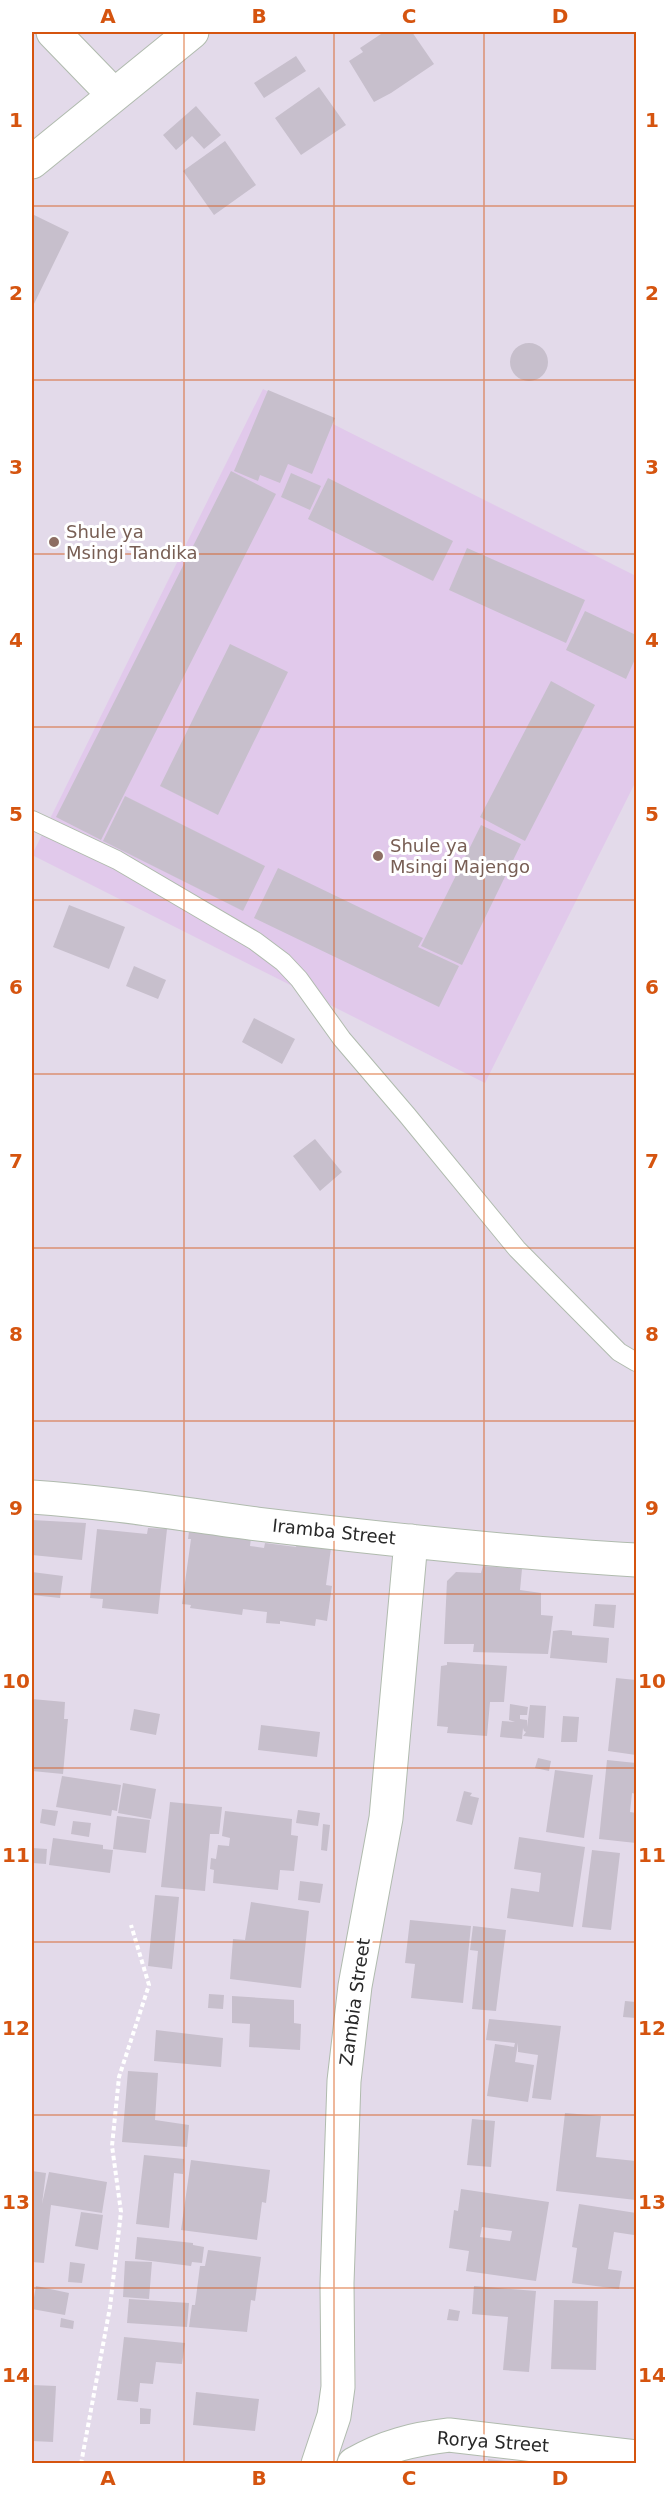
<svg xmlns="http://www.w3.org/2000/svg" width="668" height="2495" font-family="'DejaVu Sans',sans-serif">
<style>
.education{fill:#e1c9eb}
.building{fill:#c7bfcc;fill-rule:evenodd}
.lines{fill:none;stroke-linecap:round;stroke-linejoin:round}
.lane-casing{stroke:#b0bbae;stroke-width:20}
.street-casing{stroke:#b0bbae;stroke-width:35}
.path{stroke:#fff;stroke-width:4;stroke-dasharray:4.5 3;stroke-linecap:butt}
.lane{stroke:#fff;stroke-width:18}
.street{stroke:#fff;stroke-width:33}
.grid{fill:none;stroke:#d5540f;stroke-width:1.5;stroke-opacity:0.55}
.education-dot{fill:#8d6e63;stroke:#fff;stroke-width:2}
.labels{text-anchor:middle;stroke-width:6;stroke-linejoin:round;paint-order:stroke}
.education-label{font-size:18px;fill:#785e54;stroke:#fff;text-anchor:start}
.street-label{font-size:18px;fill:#282828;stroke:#fff}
.neatline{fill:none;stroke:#d5540f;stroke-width:2}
.grid-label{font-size:20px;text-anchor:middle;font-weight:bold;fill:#d5540f}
</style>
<rect width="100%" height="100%" fill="#e3daea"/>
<!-- education -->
<path class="education" d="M263,389L636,576V781L485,1083L32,855Z"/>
<!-- building -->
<path class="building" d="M384,32H412L434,64L391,93L374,102L349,61L363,52L360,48Z
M296,56L306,71L264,98L254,83Z
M319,87L346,125L301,155L275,118Z
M196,106L221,135L204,149L192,136L176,150L163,135Z
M225,141L256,185L214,215L183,171Z
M32,214L69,232L32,308Z
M510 362a19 19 0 1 1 38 0a19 19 0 1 1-38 0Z
M268,390L335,418L312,474L288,464L280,483L260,475L258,481L234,471Z
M231,471L276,494L101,840L56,817Z
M291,473L321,486L310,510L281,497Z
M328,478L453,541L433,581L308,519Z
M467,548L585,600L566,643L449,590Z
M585,611L636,635V657L626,679L566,650Z
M230,644L288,672L218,815L160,786Z
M551,681L595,705L525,841L480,817Z
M125,796L265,866L243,911L103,841Z
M481,825L521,844L462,965L421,946Z
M278,868L423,938L418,947L459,966L439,1007L254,918Z
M69,905L125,927L109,969L53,947Z
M134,966L166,980L158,999L126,986Z
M254,1018L295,1039L282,1064L242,1042Z
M315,1139L342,1172L320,1191L293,1156Z
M32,1520L86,1523L82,1560L32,1555Z
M190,1524L251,1538L250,1546L264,1548L265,1543L296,1547L297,1541L331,1548L326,1585L332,1586L327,1621L316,1619L315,1626L280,1621V1624L266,1623L267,1612L243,1609L242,1615L190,1608L191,1605L182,1604L191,1539H188Z
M148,1528L167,1529L158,1614L102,1608L103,1599L90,1598L97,1529L147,1534Z
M483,1566L522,1569L520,1590L541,1593V1615L553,1616L548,1654L473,1652L474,1644H444L447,1581L456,1572L481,1573Z
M32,1572L63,1576L60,1598L32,1595Z
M595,1604L616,1605L614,1628L593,1626Z
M561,1630L572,1631V1635L609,1638L607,1663L550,1658L553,1631Z
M447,1662L507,1666L504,1702H490L487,1736L447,1733L448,1727L437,1726L441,1666L447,1665Z
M616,1678L636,1680V1755L608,1751Z
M32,1699L65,1702L64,1719H68L63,1774L32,1771Z
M510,1704L528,1707L527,1715H520V1719L527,1720V1727L530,1705L546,1706L544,1738L523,1736L526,1732L524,1731L523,1728L522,1739L500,1737L502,1721L515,1722L509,1720Z
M134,1709L160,1714L156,1735L130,1730Z
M563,1716L579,1717L577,1742H561Z
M261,1725L320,1732L317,1757L258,1750Z
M538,1758L551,1761L549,1771L535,1768Z
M607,1760L636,1763V1794L632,1793L630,1812L636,1813V1843L599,1839Z
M555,1770L593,1775L584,1838L546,1832Z
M62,1776L121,1785L117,1811L112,1810L111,1816L56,1807Z
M123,1783L156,1789L151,1819L118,1813Z
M464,1791L472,1793L470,1796L479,1798L472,1825L456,1821Z
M170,1802L222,1807L219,1834H210L205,1891L161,1887Z
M42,1809L58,1811L55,1826L40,1823Z
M298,1810L320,1813L318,1826L296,1823Z
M225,1811L292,1819L291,1835L298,1836L294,1871L280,1870L278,1890L213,1883L214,1870L210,1869L211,1858L216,1859L218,1845L229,1846L230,1838L222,1836Z
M117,1816L150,1820L146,1853L113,1849Z
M73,1821L91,1823L89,1837L71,1834Z
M323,1824L330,1825L327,1851L321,1850Z
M519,1837L585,1847L573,1927L507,1918L511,1888L539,1892L541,1873L514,1869Z
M53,1838L103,1845V1849L113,1850L110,1873L49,1865Z
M32,1848L47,1849L46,1864L32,1863Z
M592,1850L620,1853L611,1930L582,1927Z
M300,1881L323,1884L320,1903L298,1900Z
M155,1895L179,1897L172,1969L148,1966Z
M251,1902L309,1911L301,1988L230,1979L233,1939L245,1940Z
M410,1920L471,1926L463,2003L411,1998L415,1964L405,1963Z
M473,1926L506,1930L496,2011L472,2009L478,1951L470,1950Z
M209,1994L224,1995L223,2009L208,2008Z
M232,1996L294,2000V2023L301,2024L300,2050L249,2047L250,2024L232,2023Z
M625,2001L636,2002V2018L623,2017Z
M489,2019L561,2026L551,2100L532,2098L538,2055L518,2052V2043L515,2062L534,2065L528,2102L487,2096L495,2044L514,2047L515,2043L486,2040Z
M156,2030L223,2038L221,2067L154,2061Z
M128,2071L158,2073L155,2120L189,2125L187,2147L122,2142Z
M565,2113L601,2116L596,2157L636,2161V2200L556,2191Z
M472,2119L495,2121L491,2167L467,2165Z
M144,2155L184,2159L183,2174L174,2173L169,2228L136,2224Z
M191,2160L270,2170L266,2203L262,2202L257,2240L181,2230Z
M32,2171L46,2173L42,2204L49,2172L107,2182L102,2213L51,2205L44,2263L32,2262Z
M461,2189L549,2202L536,2281L466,2271L469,2251L449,2248L454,2210L458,2211ZM482,2227L512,2231L510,2241L480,2237Z
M579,2204L636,2213L634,2235L614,2232L608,2269L622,2271L619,2289L572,2283L577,2248L572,2247Z
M81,2212L103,2215L98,2250L75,2246Z
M137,2237L193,2243V2245L204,2247L202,2263L192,2262L191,2266L135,2259Z
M208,2250L261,2257L255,2301L251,2300L247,2332L189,2327L192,2305H195L200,2266H205Z
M125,2261L152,2262L149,2299L123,2297Z
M70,2262L85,2264L82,2283L68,2282Z
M36,2286L69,2293L65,2315L32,2309Z
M474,2286L536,2291L529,2372L503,2370L508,2317L472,2314Z
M129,2299L189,2303L187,2327L127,2323Z
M554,2300L598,2301L596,2370L551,2369Z
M449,2309L460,2311L458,2321L447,2320Z
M61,2318L74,2321L73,2329L60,2327Z
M124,2337L185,2343L182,2364L156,2362L153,2384L140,2383L138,2402L117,2400Z
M32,2385L56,2386L53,2442L32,2441Z
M196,2392L259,2399L255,2431L193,2425Z
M140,2408L151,2409L150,2424H140Z
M488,2459L515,2462V2463H488Z"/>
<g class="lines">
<!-- lane casing -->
<g class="lane-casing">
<path id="lane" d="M32,820L117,860L255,941L283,962L299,979L342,1039L407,1115L517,1249L619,1352L636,1362"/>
</g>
<!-- street casing -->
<g class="street-casing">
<path id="street" d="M53,32L113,94
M32,162L192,32
M32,1497C107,1502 182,1514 257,1524C383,1539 510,1553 636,1560
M318,2464L334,2416L338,2387L337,2283L344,2081L355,1986L386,1818L411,1541
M354,2464C385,2446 414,2439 449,2435L636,2457"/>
</g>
<!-- path -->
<path class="path" d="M81,2464L110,2307L121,2212L112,2146L119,2077L149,1985L131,1925"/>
<!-- lane -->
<use href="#lane" class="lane"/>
<!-- street -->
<use href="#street" class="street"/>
</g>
<!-- grid -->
<path class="grid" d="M184,32V2464M334,32V2464M484,32V2464M32,206H636M32,380H636M32,554H636M32,727H636M32,900H636M32,1074H636M32,1248H636M32,1421H636M32,1594H636M32,1768H636M32,1942H636M32,2115H636M32,2288H636"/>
<!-- markers -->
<g class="education-dot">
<circle cx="54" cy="542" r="6"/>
<circle cx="378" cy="856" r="6"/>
</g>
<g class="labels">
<!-- education labels -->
<g class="education-label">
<text x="66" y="538">Shule ya<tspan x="66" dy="21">Msingi Tandika</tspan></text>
<text x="390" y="852">Shule ya<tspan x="390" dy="21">Msingi Majengo</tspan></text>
</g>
<!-- street labels -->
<g class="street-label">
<text transform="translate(334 1532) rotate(6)" y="6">Iramba Street</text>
<text transform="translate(355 2002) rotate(-82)" y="6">Zambia Street</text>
<text transform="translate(493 2442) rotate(4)" y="6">Rorya Street</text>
</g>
</g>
<!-- border -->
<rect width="668" height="2495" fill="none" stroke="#ffffff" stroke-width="66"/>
<rect x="33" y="33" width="602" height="2429" class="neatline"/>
<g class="grid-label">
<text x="108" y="23">A</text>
<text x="259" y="23">B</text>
<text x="409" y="23">C</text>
<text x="560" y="23">D</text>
<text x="16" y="127">1</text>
<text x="652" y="127">1</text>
<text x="16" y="300">2</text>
<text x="652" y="300">2</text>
<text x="16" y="474">3</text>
<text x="652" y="474">3</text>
<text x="16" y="647">4</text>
<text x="652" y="647">4</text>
<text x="16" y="821">5</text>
<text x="652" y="821">5</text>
<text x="16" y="994">6</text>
<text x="652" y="994">6</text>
<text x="16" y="1168">7</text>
<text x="652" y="1168">7</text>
<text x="16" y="1341">8</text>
<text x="652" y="1341">8</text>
<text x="16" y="1515">9</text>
<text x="652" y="1515">9</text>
<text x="16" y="1688">10</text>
<text x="652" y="1688">10</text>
<text x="16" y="1862">11</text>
<text x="652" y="1862">11</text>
<text x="16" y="2035">12</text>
<text x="652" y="2035">12</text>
<text x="16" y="2209">13</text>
<text x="652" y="2209">13</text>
<text x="16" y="2382">14</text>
<text x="652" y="2382">14</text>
<text x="108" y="2485">A</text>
<text x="259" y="2485">B</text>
<text x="409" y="2485">C</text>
<text x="560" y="2485">D</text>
</g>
</svg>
